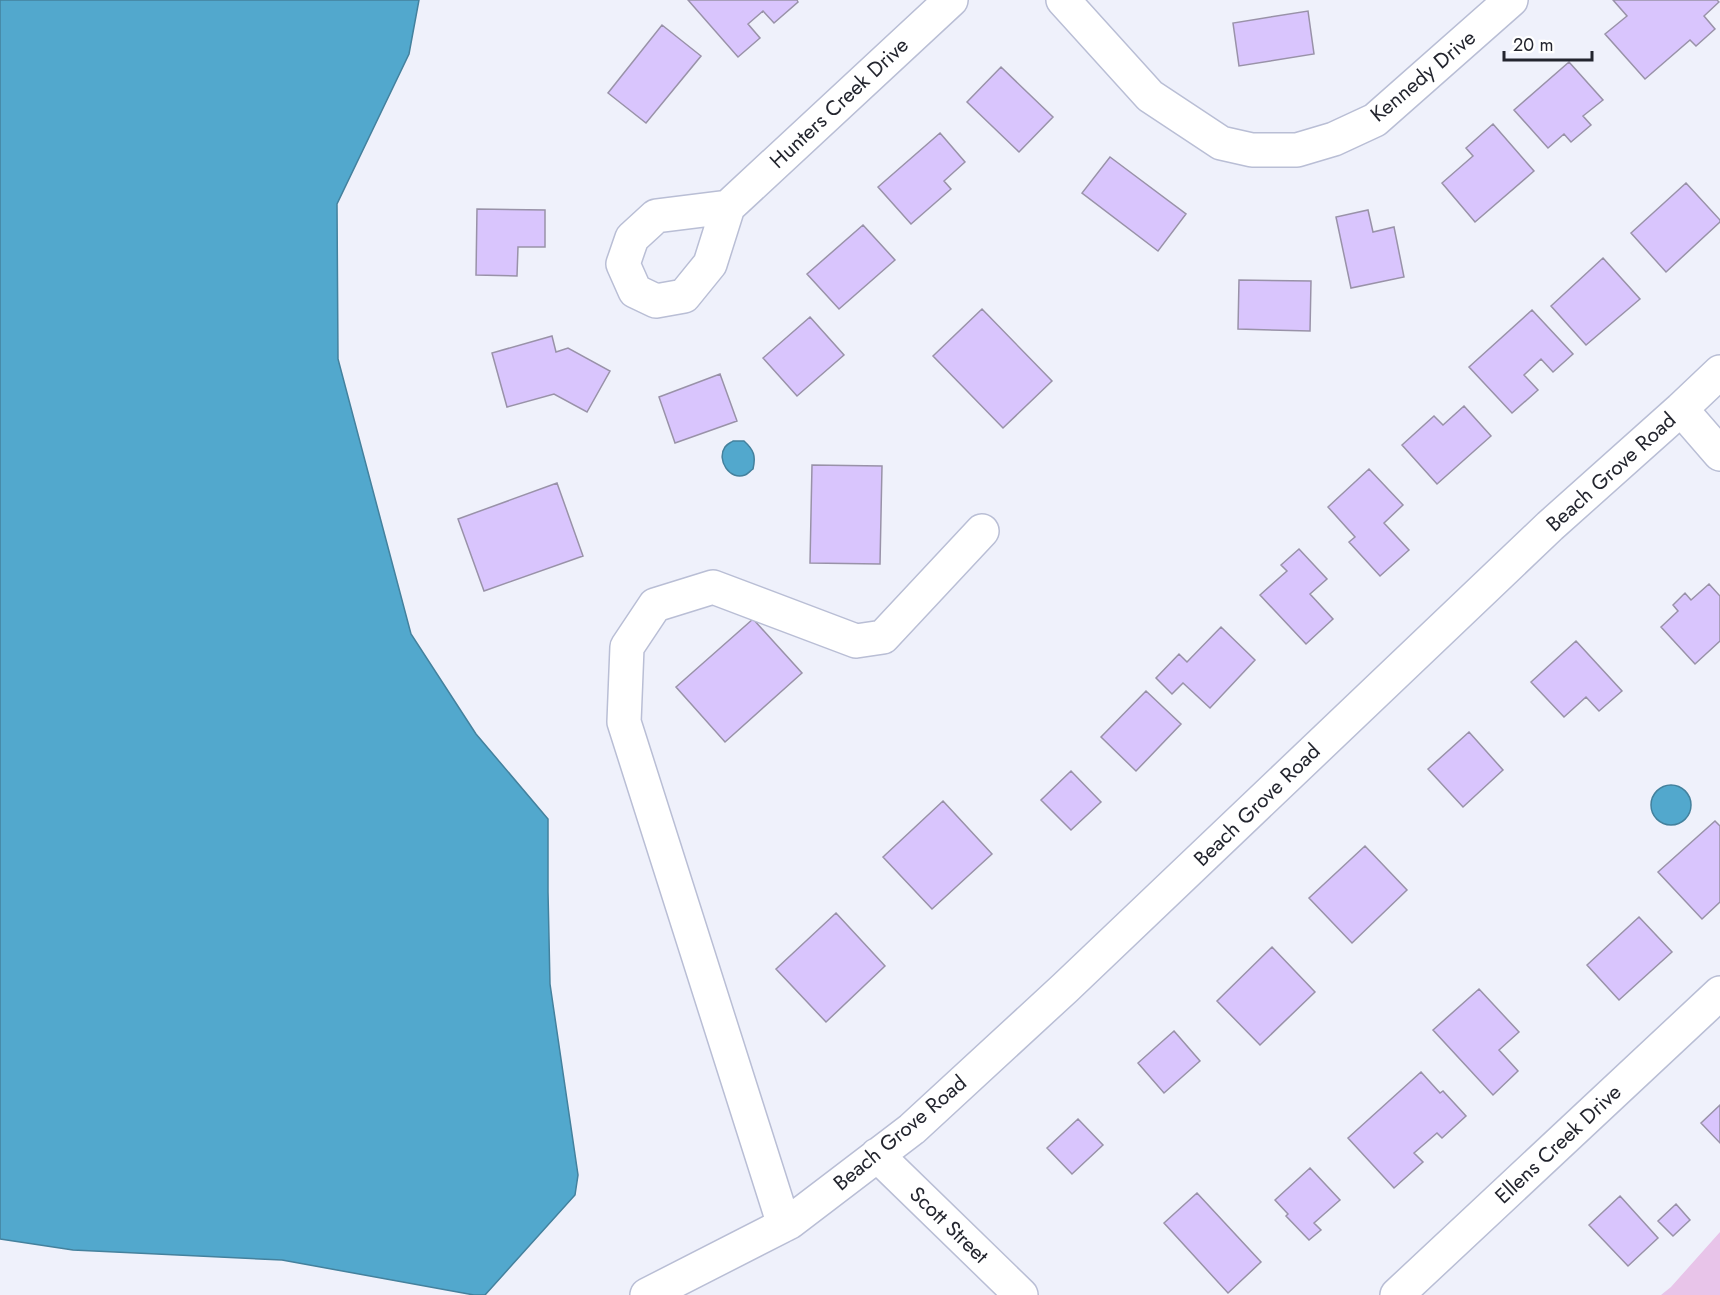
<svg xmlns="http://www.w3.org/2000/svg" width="1720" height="1295" font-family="Jost,sans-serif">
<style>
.green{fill:#e8c4e9}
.water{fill:#52a8cd;stroke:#44819d;stroke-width:1.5}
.building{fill:#d9c5fd;stroke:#9992a8;stroke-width:1.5}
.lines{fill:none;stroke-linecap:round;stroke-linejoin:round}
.minor-casing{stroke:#b9bed5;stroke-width:36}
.minor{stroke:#fff;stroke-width:33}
.labels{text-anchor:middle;stroke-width:4.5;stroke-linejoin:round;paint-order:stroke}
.street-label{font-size:21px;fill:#23252e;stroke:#fff}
</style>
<rect width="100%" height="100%" fill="#eff1fb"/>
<!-- green -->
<path class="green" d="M1720,1232V1295H1661L1671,1287Z"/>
<!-- water -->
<path class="water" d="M0,0H419L409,54L337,204L338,359L411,634L476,734L548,819V892L550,984L578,1175L575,1195L485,1295H474L282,1260L73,1250L0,1239Z
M733,441H744C754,450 756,456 753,469C750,471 748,474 745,475C730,481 716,460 725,447C727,444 730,443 733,441Z
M1651 805a20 20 0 1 1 40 0a20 20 0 1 1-40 0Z"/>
<!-- building -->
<path class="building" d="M688,0H797L798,2L774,23L763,11L748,24L760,38L738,57Z
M1613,0H1717L1719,2L1704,16L1715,29L1696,46L1690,40L1645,79L1605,34L1627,16Z
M1308,11L1314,54L1239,66L1233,23Z
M662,25L701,56L646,123L608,93Z
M1569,62L1603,100L1583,116L1591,125L1571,142L1564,134L1548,148L1514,110Z
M1001,67L1053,117L1019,152L967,102Z
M1493,124L1534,171L1475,222L1442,183L1473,156L1466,148Z
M940,133L965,162L944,181L951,189L911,224L878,187Z
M1110,157L1186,214L1158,251L1082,193Z
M1686,183L1720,220V222L1666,272L1631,233Z
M477,209L545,210V247H518L517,276L476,275Z
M1368,210L1373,232L1394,227L1404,277L1351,288L1336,217Z
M863,225L895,260L839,309L807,274Z
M1603,258L1640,299L1586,345L1551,306Z
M1239,280L1311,281L1310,331L1238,329Z
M982,309L1052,381L1003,428L933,356Z
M1532,310L1573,354L1553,372L1541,359L1524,375L1538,390L1512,413L1469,367Z
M810,317L844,355L797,396L763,358Z
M552,336L556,352L568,348L610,371L587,412L554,394L507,407L492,353Z
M720,374L737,421L675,443L659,397Z
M1464,406L1491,436L1437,484L1402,445L1434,416L1443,425Z
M812,465L882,466L880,564L810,563Z
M1369,469L1403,505L1384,523L1409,550L1380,576L1349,542L1355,537L1328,507Z
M557,483L583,556L484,591L458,519Z
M1299,549L1327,579L1310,594L1333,619L1306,644L1260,595L1287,571L1281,565Z
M1709,584L1720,596V641L1695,664L1661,627L1678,611L1673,605L1685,593L1691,600Z
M753,619L802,673L725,742L676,687Z
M1221,627L1255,660L1210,708L1183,683L1172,694L1156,678L1179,654L1187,662Z
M1576,641L1622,691L1599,711L1586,697L1564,717L1531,682Z
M1146,691L1181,724L1136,771L1101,737Z
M1469,732L1503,770L1463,807L1428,769Z
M1071,771L1101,802L1071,830L1041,800Z
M943,801L992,854L932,909L883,857Z
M1715,821L1720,826V902L1702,919L1658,872Z
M1365,846L1407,890L1352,943L1309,898Z
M836,913L885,966L826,1022L776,969Z
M1639,917L1672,952L1619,1000L1587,965Z
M1272,947L1315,992L1260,1045L1217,1001Z
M1479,989L1519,1032L1499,1050L1518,1071L1493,1095L1433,1030Z
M1174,1031L1200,1061L1164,1093L1138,1063Z
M1421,1072L1440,1093L1443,1091L1466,1116L1442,1138L1437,1133L1414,1153L1423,1162L1394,1188L1348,1138Z
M1720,1105V1143L1701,1123Z
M1078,1119L1103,1145L1072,1174L1047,1148Z
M1310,1168L1340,1200L1314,1223L1321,1230L1309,1240L1286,1216L1288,1214L1275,1200Z
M1197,1193L1261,1262L1228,1293L1164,1223Z
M1620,1196L1658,1238L1628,1266L1589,1225Z
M1676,1204L1690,1220L1673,1236L1658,1221Z"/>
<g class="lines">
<!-- minor casing -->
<g class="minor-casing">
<path id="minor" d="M1063,0L1150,96L1221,143L1252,150H1297L1334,139L1375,120L1511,0
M728,207L656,216L632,238L623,264L635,291L656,301L684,296L710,264L728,207L951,0
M1681,409L1720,454
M877,1155L1021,1295
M784,1225L624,722L627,647L655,605L713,587L856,641L883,637L982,531
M647,1295L790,1222L912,1129L1065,988L1550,526L1681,409L1720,372
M1397,1295L1720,993"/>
</g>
<!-- minor -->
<use href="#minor" class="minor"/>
</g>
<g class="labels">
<!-- street labels -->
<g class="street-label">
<text transform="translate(1423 76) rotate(-40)" y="7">Kennedy Drive</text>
<text transform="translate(839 103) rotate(-43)" y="7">Hunters Creek Drive</text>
<text transform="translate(1611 472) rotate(-42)" y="7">Beach Grove Road</text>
<text transform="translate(1257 805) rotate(-44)" y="7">Beach Grove Road</text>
<text transform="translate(900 1133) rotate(-40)" y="7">Beach Grove Road</text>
<text transform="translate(1558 1144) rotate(-43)" y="7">Ellens Creek Drive</text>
<text transform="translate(949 1225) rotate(44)" y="7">Scott Street</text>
</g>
</g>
<!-- scale -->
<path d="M1504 51v9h88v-9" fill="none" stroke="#23252e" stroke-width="3"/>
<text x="1513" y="51" font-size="18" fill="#23252e" stroke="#ffffff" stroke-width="4.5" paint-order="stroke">20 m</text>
</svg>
